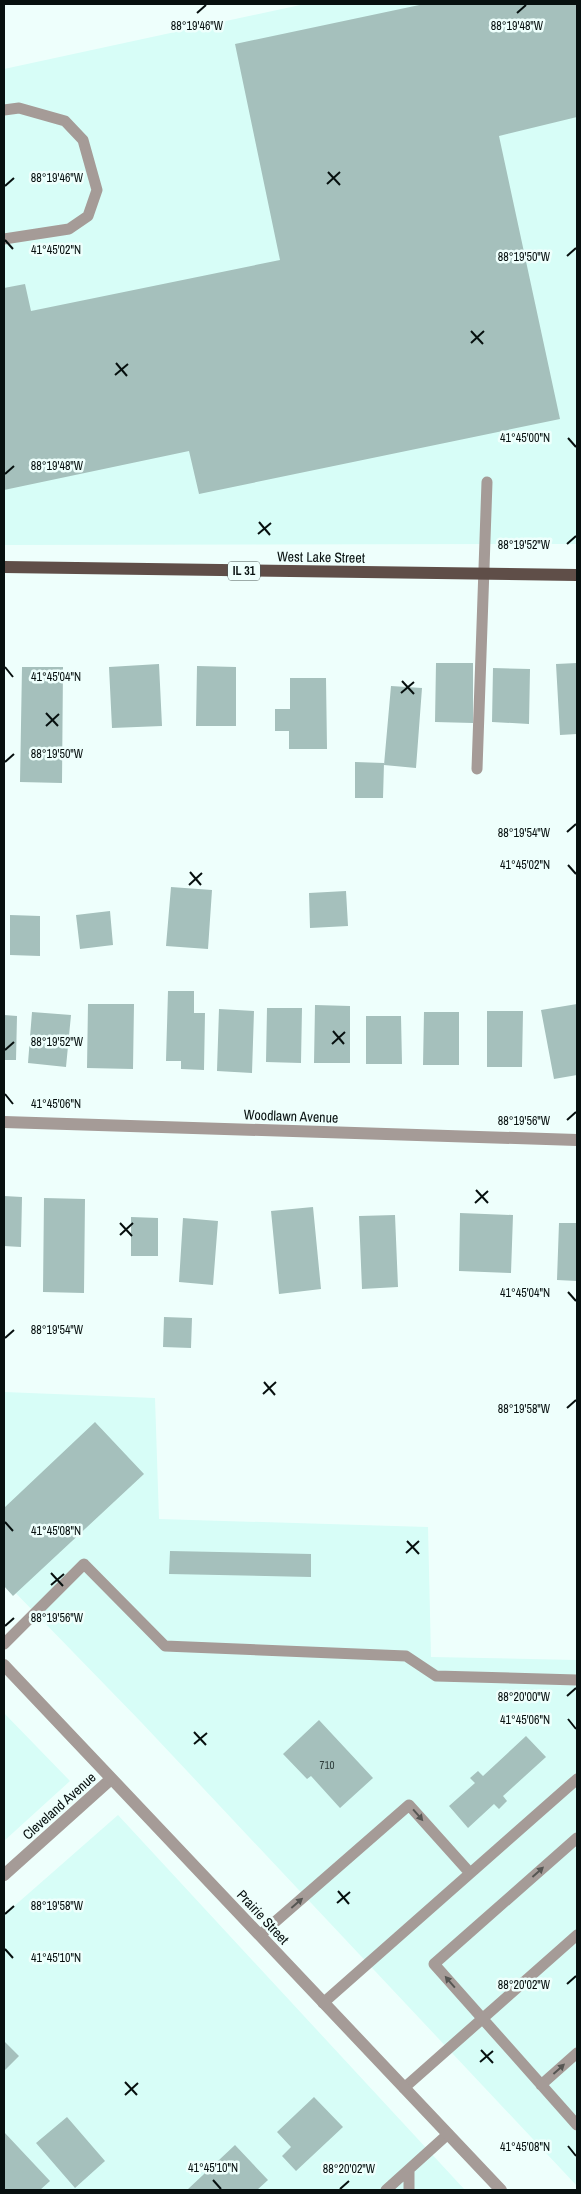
<svg xmlns="http://www.w3.org/2000/svg" width="581" height="2194" font-family="'Archivo Narrow',sans-serif">
<style>
.built{fill:#d7fdf7}
.building{fill:#a5c0bc}
.lines{fill:none;stroke-linecap:round;stroke-linejoin:round}
.service{stroke:#a59b97;stroke-width:11}
.minor{stroke:#a59b97;stroke-width:12}
.tertiary{stroke:#a59b97;stroke-width:12}
.primary{stroke:#5f4e48;stroke-width:12}
.oneway{fill:#565653}
.ticks{fill:none;stroke:#07100f;stroke-width:2}
.labels{text-anchor:middle;stroke-width:5;stroke-linejoin:round;paint-order:stroke}
.number-label{font-size:11px;fill:#2e3c3a}
.shield{fill:#eefffc;stroke:#4c5856;stroke-width:1}
.shield-label{font-size:12px;font-weight:bold;fill:#07100f}
.street-label{font-size:14px;fill:#07100f;stroke:#eefffc}
.ticks-label{font-size:12px;text-anchor:middle;fill:#07100f;stroke:#eefffc;stroke-width:5;stroke-linejoin:round;paint-order:stroke}
</style>
<rect width="100%" height="100%" fill="#eefffc"/>
<!-- built -->
<path class="built" d="M305,4H577V544L4,545V69Z
M4,1392L155,1398L159,1519L428,1527L431,1657L577,1660V2186L141,1722L4,1581Z
M4,1713L70,1781L4,1841Z
M118,1815L465,2190H4V1915Z"/>
<!-- building -->
<path class="building" d="M424,4H577V117L499,136L560,419L199,494L189,451L4,490V288L25,284L31,311L280,260L235,44Z
M436,663H473V723L435,722Z
M577,663V734L560,735L556,664Z
M159,664L162,726L112,728L109,667Z
M197,666L236,667V726H196Z
M22,667H63L62,783L20,782Z
M493,668L530,669L529,724L492,722Z
M290,678H326L327,749H289V731H275V709H290Z
M391,686L422,688L416,768L384,765Z
M355,762L384,763L383,798H355Z
M171,887L212,890L208,949L166,946Z
M346,891L348,926L310,928L309,893Z
M110,911L113,945L80,949L76,915Z
M10,915L40,916V956L10,955Z
M168,991H194V1013H205L204,1070L181,1069V1061H166Z
M88,1004H134L133,1069L87,1068Z
M577,1004V1075L554,1079L541,1010Z
M315,1005L350,1006V1063H314Z
M267,1008H302L301,1063L266,1062Z
M219,1009L254,1011L252,1073L217,1071Z
M487,1011H523L522,1067H487Z
M32,1012L71,1015L66,1067L28,1063Z
M424,1012H459V1065H423Z
M4,1015L17,1016L16,1060H4Z
M366,1016H401L402,1064H366Z
M4,1196L22,1197L21,1247L4,1246Z
M44,1198L85,1199L84,1293L43,1292Z
M313,1207L321,1289L279,1294L271,1211Z
M460,1213L513,1215L511,1273L459,1271Z
M395,1215L398,1287L362,1289L359,1216Z
M131,1217L158,1218V1256H131Z
M183,1218L218,1221L213,1285L179,1282Z
M559,1223H577V1281L557,1280Z
M164,1317L192,1318L191,1348L163,1347Z
M95,1422L144,1474L13,1596L4,1586V1508Z
M170,1551L311,1554V1577L169,1574Z
M319,1720L373,1778L340,1808L311,1776L307,1779L283,1754Z
M526,1736L546,1757L503,1796L507,1801L499,1809L494,1804L468,1828L449,1806L475,1783L470,1778L478,1771L483,1776Z
M4,2041L19,2056L4,2071Z
M314,2097L343,2127L296,2171L282,2156L291,2147L277,2132Z
M67,2117L105,2161L75,2188L36,2143Z
M4,2132L50,2181L40,2190H4Z
M235,2145L268,2180L257,2190H187Z"/>
<g class="lines">
<!-- service -->
<path class="service" d="M4,110L19,108L65,121L83,140L97,190L88,216L69,229L4,239
M477,769L487,482
M4,1644L84,1564L165,1646L406,1656L436,1676L577,1680
M577,1838L434,1964L577,2125
M260,1935L409,1805L470,1873
M323,2003L577,1779
M541,2085L577,2053
M404,2088L577,1935
M386,2190L448,2134
M409,2190V2170"/>
<!-- minor -->
<path class="minor" d="M4,1122L577,1140
M4,1875L111,1779"/>
<!-- tertiary -->
<path class="tertiary" d="M4,1665L501,2190"/>
<!-- primary -->
<path class="primary" d="M4,567L577,575"/>
</g>
<!-- one-way arrows -->
<defs><path id="oneway-solid" d="M-6-.8H1V-3.2L6.5 0L1 3.2V.8H-6Z" transform="scale(1.25)"/></defs>
<g class="oneway">
<use href="#oneway-solid" transform="translate(418 1815) rotate(49)"/>
<use href="#oneway-solid" transform="translate(538 1872) rotate(-42)"/>
<use href="#oneway-solid" transform="translate(297 1903) rotate(-41)"/>
<use href="#oneway-solid" transform="translate(450 1982) rotate(-131)"/>
<use href="#oneway-solid" transform="translate(559 2069) rotate(-42)"/>
</g>
<!-- ticks -->
<path class="ticks" d="M197,13L206,5M517,13L526,5M328,172L340,185M327,184L340,172M5,186L14,178M5,240L13,249M567,256L576,248M471,331L483,344M471,343L484,331M116,363L127,376M115,375L128,364M568,438L576,447M5,474L14,466M259,522L270,535M258,534L271,523M567,544L576,536M5,667L13,677M402,681L414,694M401,693L414,682M46,713L58,726M46,726L59,714M5,762L14,754M567,832L576,824M568,865L576,874M190,872L201,885M189,885L202,873M333,1031L344,1044M332,1044L345,1032M5,1050L14,1042M5,1094L13,1104M567,1120L576,1112M476,1190L488,1203M475,1203L488,1191M120,1223L132,1236M120,1235L133,1223M568,1292L576,1301M5,1338L14,1330M264,1382L275,1395M263,1394L276,1382M567,1408L576,1400M5,1522L13,1531M407,1541L419,1554M406,1553L419,1541M51,1573L63,1586M51,1585L64,1574M5,1626L14,1618M567,1696L576,1688M568,1719L576,1729M194,1732L206,1745M194,1744L207,1733M338,1891L349,1904M337,1903L350,1892M5,1914L14,1906M5,1949L13,1958M567,1984L576,1976M481,2050L493,2063M480,2062L493,2051M125,2082L137,2095M125,2095L138,2083M568,2146L576,2156M213,2180L221,2189M340,2189L349,2181"/>
<g class="labels">
<!-- number labels -->
<g class="number-label">
<text x="327" y="1769">710</text>
</g>
<!-- shield labels -->
<rect class="shield" x="228" y="561.5" width="32" height="19" rx="4"/>
<g class="shield-label">
<text x="244" y="575">IL 31</text>
</g>
<!-- street labels -->
<g class="street-label">
<text transform="translate(321 557) rotate(1)" y="5">West Lake Street</text>
<text transform="translate(291 1116) rotate(2)" y="5">Woodlawn Avenue</text>
<text transform="translate(59 1806) rotate(-42)" y="5">Cleveland Avenue</text>
<text transform="translate(263 1917) rotate(47)" y="5">Prairie Street</text>
</g>
</g>
<g class="ticks-label">
<text x="197" y="30">88°19'46"W</text>
<text x="517" y="30">88°19'48"W</text>
<text x="57" y="182">88°19'46"W</text>
<text x="56" y="254">41°45'02"N</text>
<text x="524" y="261">88°19'50"W</text>
<text x="525" y="442">41°45'00"N</text>
<text x="57" y="470">88°19'48"W</text>
<text x="524" y="549">88°19'52"W</text>
<text x="56" y="681">41°45'04"N</text>
<text x="57" y="758">88°19'50"W</text>
<text x="524" y="837">88°19'54"W</text>
<text x="525" y="869">41°45'02"N</text>
<text x="57" y="1046">88°19'52"W</text>
<text x="56" y="1108">41°45'06"N</text>
<text x="524" y="1125">88°19'56"W</text>
<text x="525" y="1297">41°45'04"N</text>
<text x="57" y="1334">88°19'54"W</text>
<text x="524" y="1413">88°19'58"W</text>
<text x="56" y="1535">41°45'08"N</text>
<text x="57" y="1622">88°19'56"W</text>
<text x="524" y="1701">88°20'00"W</text>
<text x="525" y="1724">41°45'06"N</text>
<text x="57" y="1910">88°19'58"W</text>
<text x="56" y="1962">41°45'10"N</text>
<text x="524" y="1989">88°20'02"W</text>
<text x="525" y="2151">41°45'08"N</text>
<text x="213" y="2172">41°45'10"N</text>
<text x="349" y="2173">88°20'02"W</text>
</g>
<!-- border -->
<rect width="581" height="2194" fill="none" stroke="#07100f" stroke-width="10"/>
</svg>
